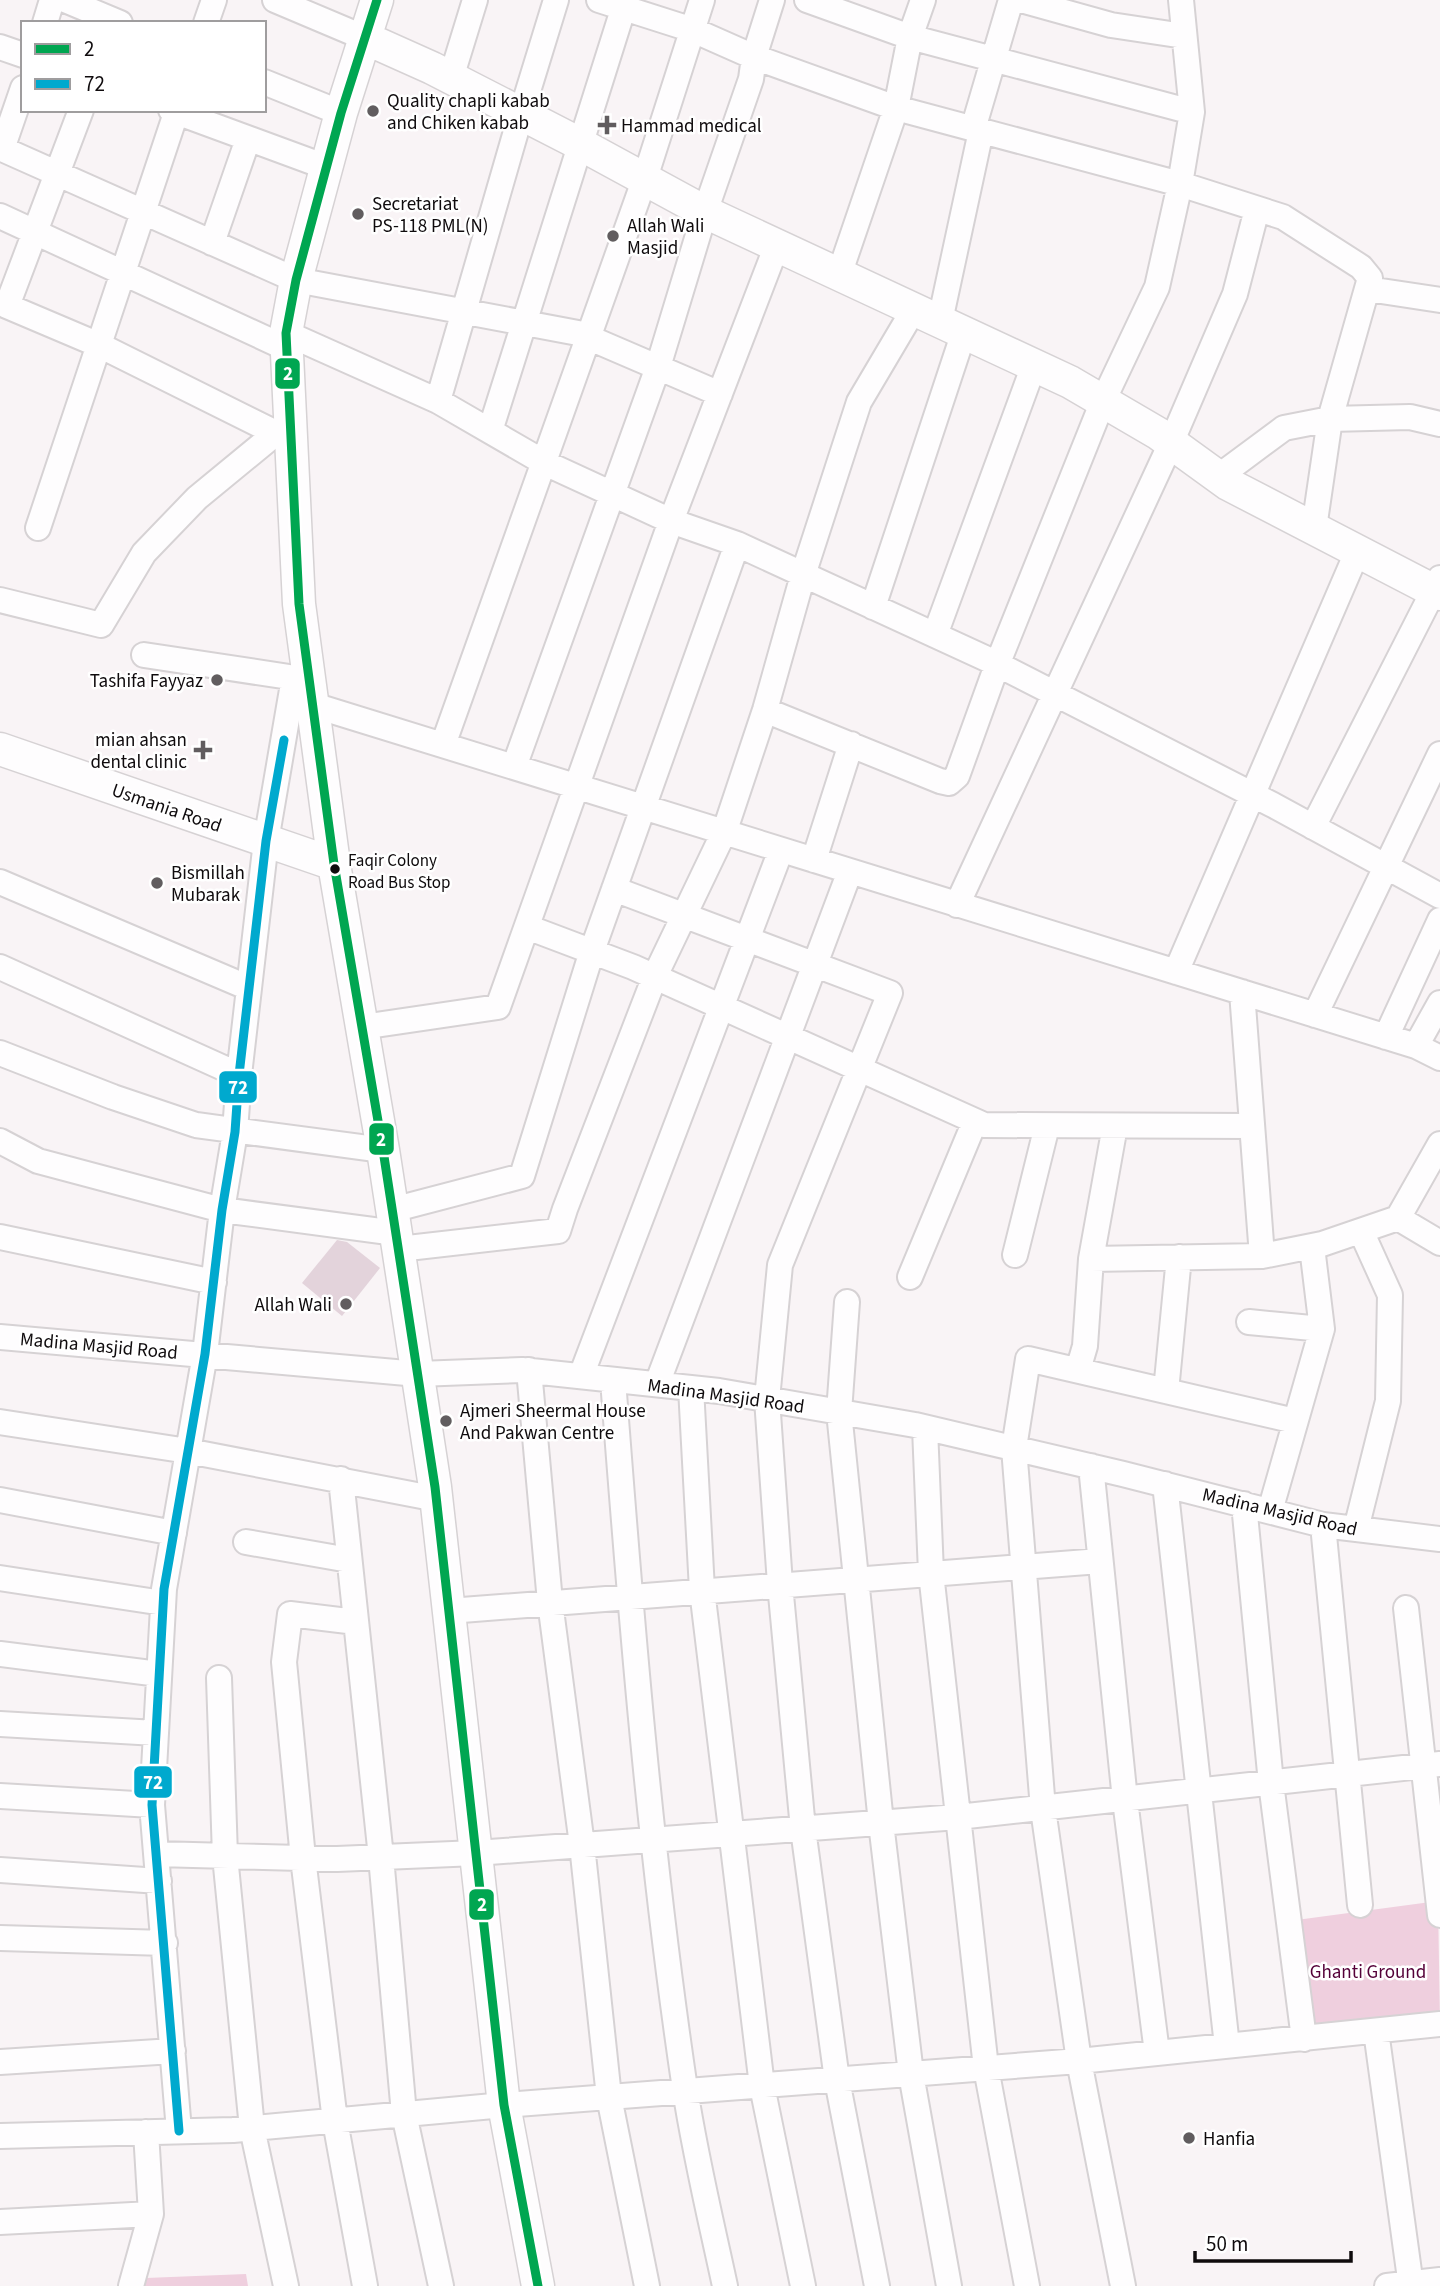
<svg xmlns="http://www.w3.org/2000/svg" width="1440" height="2286" font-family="'Source Sans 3',sans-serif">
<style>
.green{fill:#efcfde}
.building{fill:#e3d3db}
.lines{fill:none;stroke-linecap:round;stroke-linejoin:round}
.minor-casing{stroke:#d6d2d4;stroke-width:28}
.major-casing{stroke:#d6d2d4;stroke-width:35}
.minor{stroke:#fefdfe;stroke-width:24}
.major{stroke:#fefdfe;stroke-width:32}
.bus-1-casing{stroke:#fff;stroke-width:14}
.bus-2-casing{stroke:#fff;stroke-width:14}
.bus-1{stroke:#00a651;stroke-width:9}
.bus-2{stroke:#00a9ce;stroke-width:9}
.poi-dot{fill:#615d5f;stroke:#fff;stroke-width:2.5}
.bus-dot{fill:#0f0b0d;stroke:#fff;stroke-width:2.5}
.labels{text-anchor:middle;stroke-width:5;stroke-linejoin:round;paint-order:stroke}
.bus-label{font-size:17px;fill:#0f0b0d;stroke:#fff;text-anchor:start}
.poi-label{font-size:19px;fill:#0f0b0d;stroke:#fff;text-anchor:start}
.street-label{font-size:19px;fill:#0f0b0d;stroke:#fff}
.park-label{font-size:19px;fill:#540038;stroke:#fff}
.line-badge{stroke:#fff;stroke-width:2.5}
.badge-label{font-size:19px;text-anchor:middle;font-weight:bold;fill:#fff}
</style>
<rect width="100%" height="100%" fill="#f9f4f6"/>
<!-- green -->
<path class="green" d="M1438,1901L1440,2024L1304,2039L1289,1921Z
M246,2274L248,2286H140L146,2278Z"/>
<!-- building -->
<path class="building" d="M337,1240L347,1242L380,1268L342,1316L302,1283Z"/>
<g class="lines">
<!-- minor casing -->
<g class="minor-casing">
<path id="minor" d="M65,0L120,23
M275,0L365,38
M599,0L693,30L754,57L896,108L1180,184L1283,217L1361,267L1370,278L1330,419L1314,528
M807,0L910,37L1192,112
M1021,0L1111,25L1184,36
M45,23L52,0
M206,23L214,0
M0,47L23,55
M451,78L475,0
M264,82L341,113
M81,110L7,306L99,345L276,433
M171,110L326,167
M973,129L1011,0
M0,148L296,280L578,333L720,394
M2,149L23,88
M0,216L286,348
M212,243L248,139
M839,275L896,108L910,37L923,0
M1368,289L1440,300
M940,321L981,131
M286,333L438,401L545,463L671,521L737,544L987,659L1273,805L1440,896
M438,401L521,114L556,0
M490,431L626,0
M1218,477L1284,428L1330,419L1410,417L1440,424
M38,528L177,110
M0,600L101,625L144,553L197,498L287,424
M873,607L964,332
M935,635L1034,365
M144,655L309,680
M313,705L1416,1046L1440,1058
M765,710L940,781L949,783L957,776L997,665L1103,401L1157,287L1180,184L1192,112L1181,0
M443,745L645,178L702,0
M514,767L658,367L705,212L751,79L754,57L772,0
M1313,827L1440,578
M814,860L851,744
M0,882L249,988
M614,889L890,993L780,1265L767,1399L780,1584L803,1829L837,2080L877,2286
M957,905L1171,443L1235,294L1257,209
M527,927L633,967L984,1125L1252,1126
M0,967L239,1075
M1176,972L1358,550
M1242,992L1262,1256
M1315,1015L1440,754
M362,1027L498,1007L671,521L777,245
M1386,1037L1440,920
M1416,1046L1440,1003
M0,1053L113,1097L196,1125L383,1150
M0,1141L38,1161L222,1210L396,1233
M392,1210L522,1176L592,951L737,544
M1398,1218L1440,1243
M0,1237L214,1282
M399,1249L558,1231L565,1209L655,976L725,830L765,710L803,575L859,402L914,309
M1015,1255L1047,1126
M1091,1259L1262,1256L1322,1244L1398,1218L1440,1144
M910,1277L975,1121
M847,1302L839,1412L881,1823L911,2074L949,2286
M1249,1322L1322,1329
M0,1337L418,1374L522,1370L719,1391L915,1425L1123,1474L1323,1525L1440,1539
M529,1370L550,1602L582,1845L609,2097L647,2286
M1078,1370L1085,1346L1091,1259L1115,1126
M581,1376L781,850
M613,1380C631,1617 650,1854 685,2089C695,2155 711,2221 725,2286
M657,1384L850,871
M691,1388L702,1590L762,2086L803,2286
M1166,1391L1179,1257
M0,1422L188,1451L437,1499
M925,1428L931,1573L986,2068L1027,2286
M1091,1466L1125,1800L1157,2053
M341,1479L381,1857L404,2114L441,2286
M1165,1484L1227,2046
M0,1500L174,1533
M1244,1504L1271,1783L1304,2039
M1270,1511L1322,1329L1312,1247
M1323,1525L1360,1905
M1356,1529L1388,1401L1390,1295L1361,1231
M246,1542L349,1560
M0,1578L163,1603
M1406,1608L1440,1915
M449,1611L1100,1561
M356,1622L290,1614L284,1662L303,1858L335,2121L365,2286
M0,1654L159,1674
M219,1678L225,1856L252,2128L286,2286
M0,1724L156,1733
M0,1796L152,1805
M157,1854L337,1859L476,1853L958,1817L1440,1764
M0,1870L159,1881
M0,1938L165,1943
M1376,2031L1411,2286
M0,2062L173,2051
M179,2131L152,1805L164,1589L205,1354L222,1210L235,1132L239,1075L266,841L294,678
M0,2136L233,2130L504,2105L1079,2061L1440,2024
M0,2222L151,2214
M131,2286L151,2214L146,2132
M1123,2286L1079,2061L1043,1809L1014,1448L1028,1359L1295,1421
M1387,2286L1440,2280"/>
</g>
<!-- major casing -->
<g class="major-casing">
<path id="major" d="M377,0L341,113L296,280L286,333L299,604L334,864L383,1150L435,1487L504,2105L538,2286
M365,38L432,68L580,144L705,212L1070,382L1159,434L1228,484L1440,594
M0,749L334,864"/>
</g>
<!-- minor -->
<use href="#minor" class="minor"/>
<!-- major -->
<use href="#major" class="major"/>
<!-- bus-1 casing -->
<g class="bus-1-casing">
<path id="bus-1" d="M377,0L341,113L296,280L286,333L299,604L334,864L383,1150L435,1487L504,2105L538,2286"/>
</g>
<!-- bus-2 casing -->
<g class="bus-2-casing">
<path id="bus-2" d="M179,2131L152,1805L164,1589L205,1354L222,1210L235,1132L239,1075L266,841L284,740"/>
</g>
<!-- bus-1 -->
<use href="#bus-1" class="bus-1"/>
<!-- bus-2 -->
<use href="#bus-2" class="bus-2"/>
</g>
<!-- markers -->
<g class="poi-dot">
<circle cx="373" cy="111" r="7"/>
<path d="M603.5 114.5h7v7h7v7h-7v7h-7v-7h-7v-7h7z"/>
<circle cx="358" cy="214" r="7"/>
<circle cx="613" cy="236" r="7"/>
<circle cx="217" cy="680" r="7"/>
<path d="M199.5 739.5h7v7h7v7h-7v7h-7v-7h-7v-7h7z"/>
<circle cx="157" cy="883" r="7"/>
<circle cx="346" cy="1304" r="7"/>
<circle cx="446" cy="1421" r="7"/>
<circle cx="1189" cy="2138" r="7"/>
</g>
<circle class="bus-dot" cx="335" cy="869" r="6"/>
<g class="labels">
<!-- bus labels -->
<g class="bus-label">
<text x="348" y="866">Faqir Colony<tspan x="348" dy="22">Road Bus Stop</tspan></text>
</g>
<!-- poi labels -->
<g class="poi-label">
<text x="387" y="107">Quality chapli kabab<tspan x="387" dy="22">and Chiken kabab</tspan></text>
<text x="621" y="132">Hammad medical</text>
<text x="372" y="210">Secretariat<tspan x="372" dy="22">PS-118 PML(N)</tspan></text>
<text x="627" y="232">Allah Wali<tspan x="627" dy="22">Masjid</tspan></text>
<text x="203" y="687" text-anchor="end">Tashifa Fayyaz</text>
<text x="187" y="746" text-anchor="end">mian ahsan<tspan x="187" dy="22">dental clinic</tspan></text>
<text x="171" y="879">Bismillah<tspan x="171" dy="22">Mubarak</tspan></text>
<text x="332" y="1311" text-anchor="end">Allah Wali</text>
<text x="460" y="1417">Ajmeri Sheermal House<tspan x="460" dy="22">And Pakwan Centre</tspan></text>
<text x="1203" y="2145">Hanfia</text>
</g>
<!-- street labels -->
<g class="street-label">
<text transform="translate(167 807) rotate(19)" y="7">Usmania Road</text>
<text transform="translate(99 1345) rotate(5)" y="7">Madina Masjid Road</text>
<text transform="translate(726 1395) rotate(8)" y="7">Madina Masjid Road</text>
<text transform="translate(1280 1511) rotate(13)" y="7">Madina Masjid Road</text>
</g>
<!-- park labels -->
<g class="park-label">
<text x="1368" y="1978">Ghanti Ground</text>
</g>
</g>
<g class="line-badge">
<rect x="274" y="357" width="27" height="33" rx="7" fill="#00a651"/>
<rect x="218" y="1070" width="40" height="34" rx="7" fill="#00a9ce"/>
<rect x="368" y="1122" width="27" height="34" rx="7" fill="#00a651"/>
<rect x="133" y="1765" width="40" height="34" rx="7" fill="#00a9ce"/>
<rect x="468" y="1888" width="27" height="33" rx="7" fill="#00a651"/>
</g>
<g class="badge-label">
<text x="288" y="380">2</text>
<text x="238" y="1094">72</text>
<text x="381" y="1146">2</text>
<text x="153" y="1789">72</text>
<text x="482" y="1911">2</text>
</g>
<!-- legend -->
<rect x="21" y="21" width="245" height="91" fill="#ffffff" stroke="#9f9d9e" stroke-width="2"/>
<rect x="35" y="44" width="35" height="10" fill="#00a651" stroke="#9f9d9e" stroke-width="2"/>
<text x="84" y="56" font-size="21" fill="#0f0b0d">2</text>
<rect x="35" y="79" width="35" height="10" fill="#00a9ce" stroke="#9f9d9e" stroke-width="2"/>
<text x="84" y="91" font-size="21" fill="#0f0b0d">72</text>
<!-- scale -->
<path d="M1195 2251v10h156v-10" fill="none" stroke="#0f0b0d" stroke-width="3.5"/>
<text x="1206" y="2251" font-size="21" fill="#0f0b0d" stroke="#ffffff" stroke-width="5" paint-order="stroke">50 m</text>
</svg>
